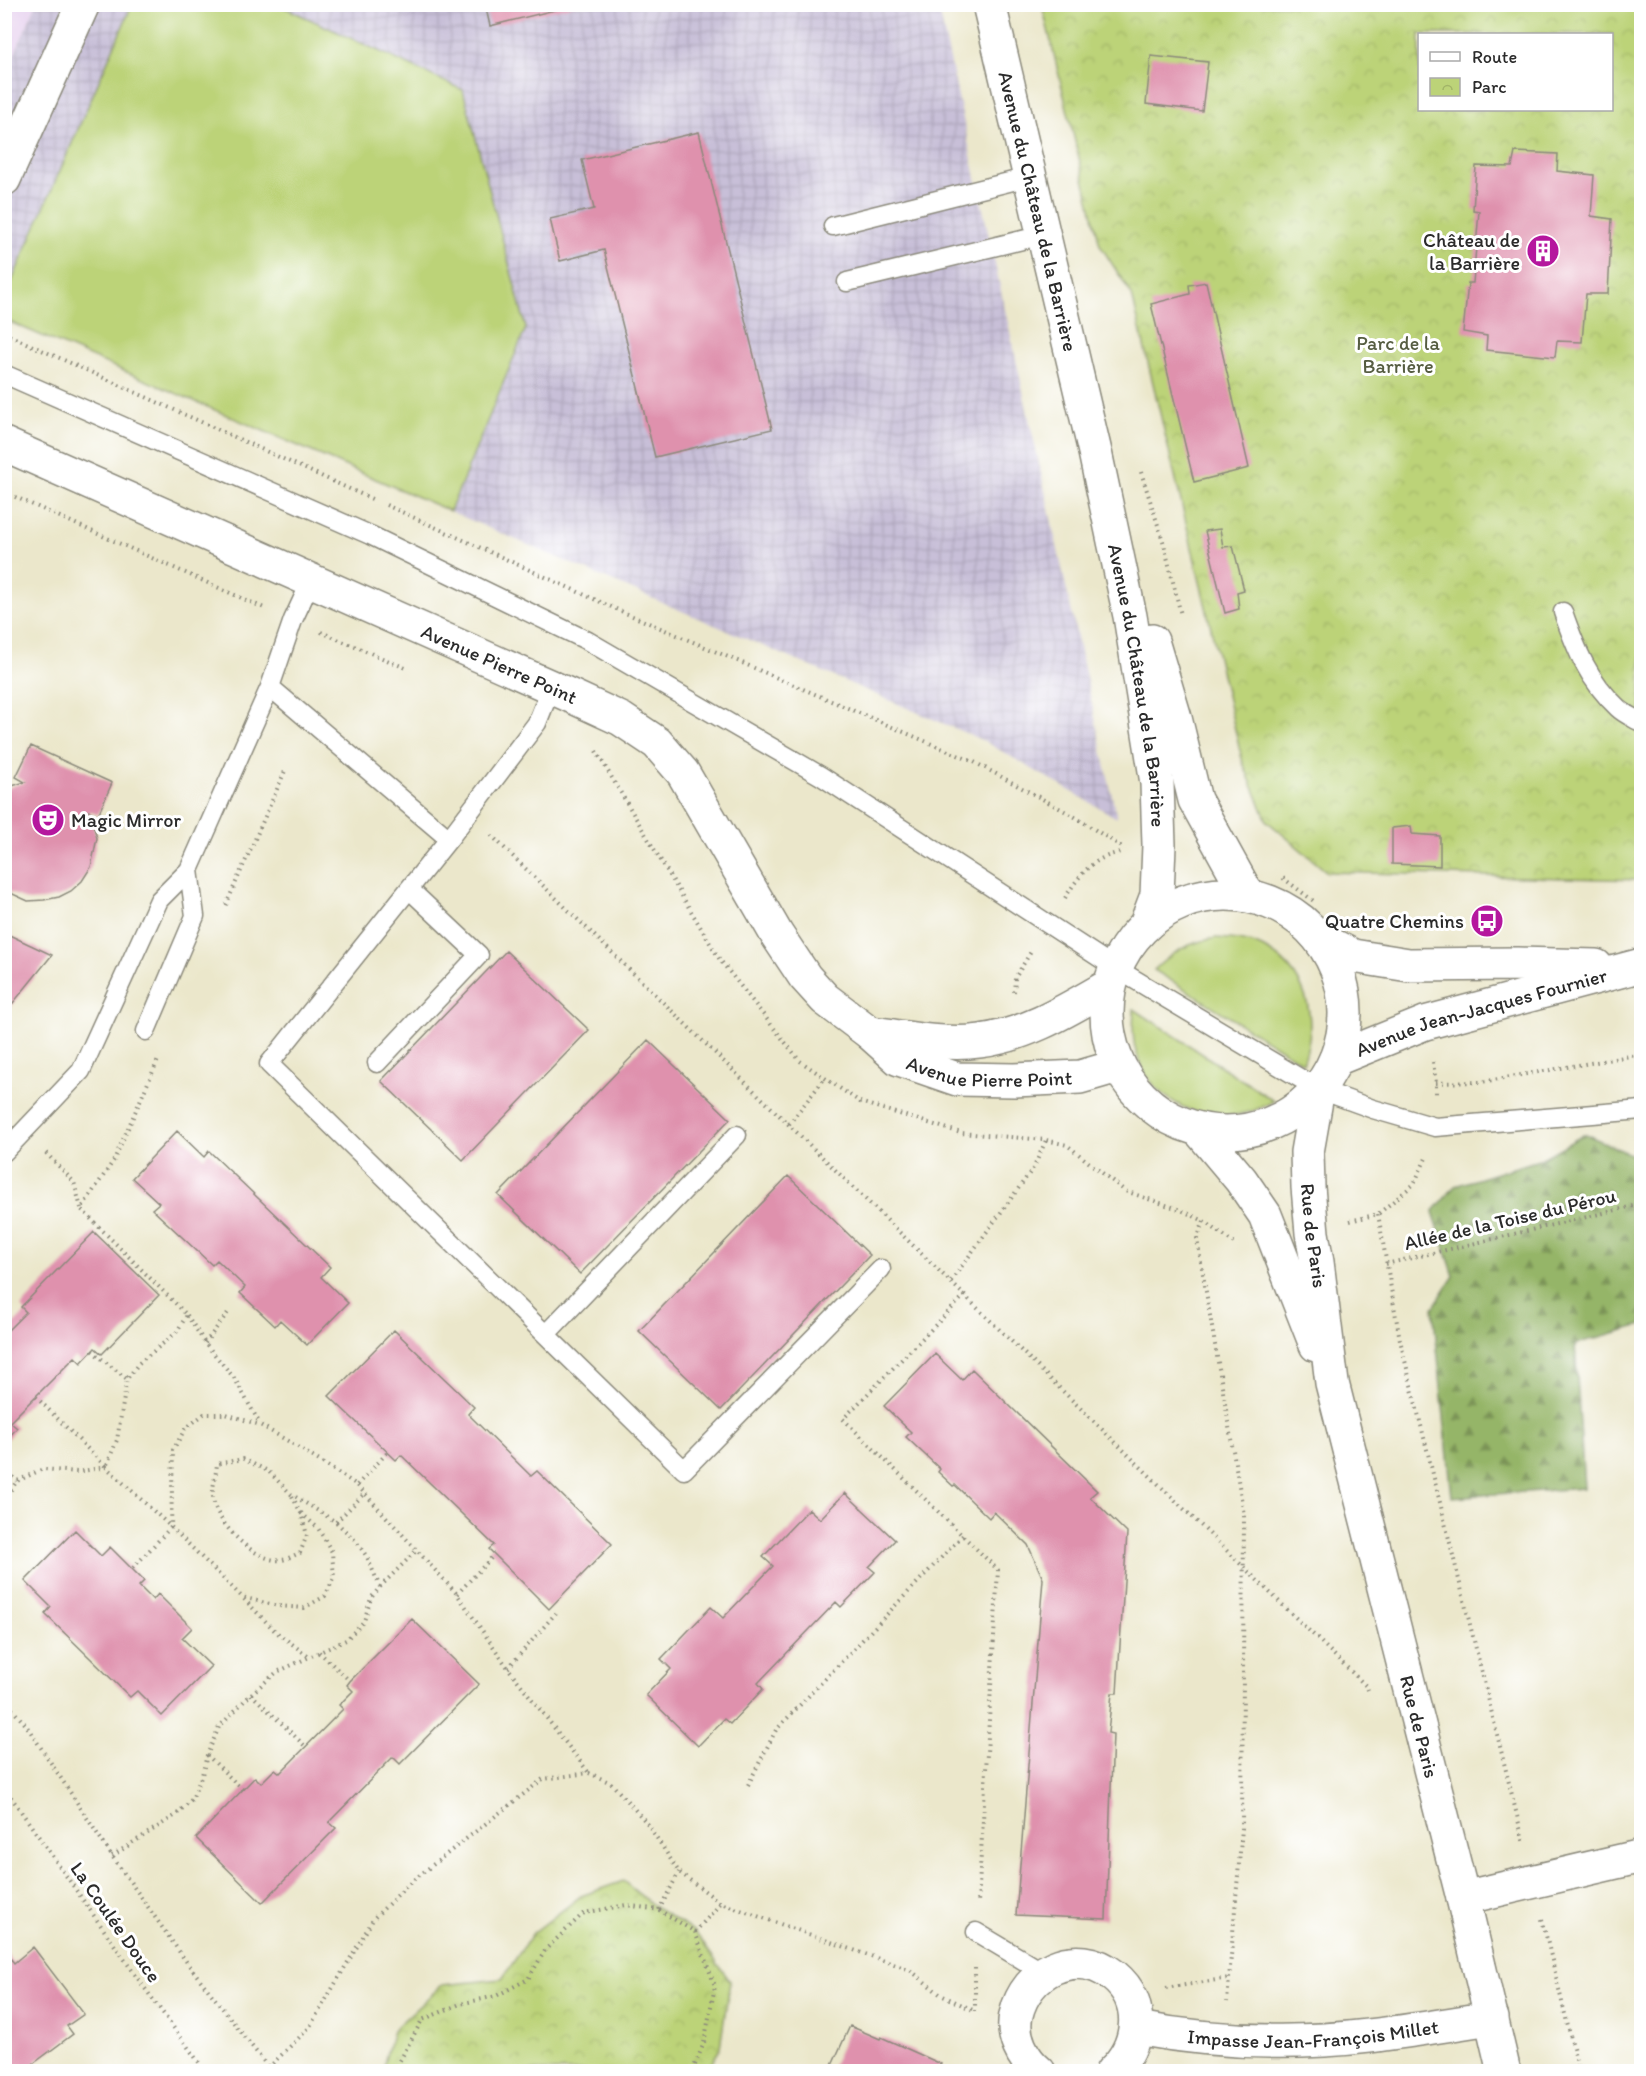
<svg xmlns="http://www.w3.org/2000/svg" width="1646" height="2076" font-family="Itim,sans-serif">
<style>
.built{fill:#e7d2ef}
.industrial{fill:url(#industrial-grid)}
.grass{fill:#bcd378;stroke:#747f52;stroke-width:1.5}
.forest{fill:url(#forest-firs);stroke:#60704a;stroke-width:1.5}
.park{fill:url(#park-crowns);stroke:#747f52;stroke-width:1.5;fill-rule:evenodd}
.building{fill:#df91ad}
.lines{fill:none;stroke-linecap:round;stroke-linejoin:round}
.lane-casing{stroke:#8b897b;stroke-width:21}
.street-casing{stroke:#8b897b;stroke-width:36}
.secondary-casing{stroke:#8b897b;stroke-width:36}
.path{stroke:#8b897b;stroke-width:4;stroke-dasharray:1.5 4.5;stroke-linecap:butt}
.lane{stroke:#fff;stroke-width:18}
.street{stroke:#fff;stroke-width:33}
.secondary{stroke:#fff;stroke-width:33}
.labels{text-anchor:middle;stroke-width:6;stroke-linejoin:round;paint-order:stroke}
.street-label{font-size:20px;fill:#2b2b2b;stroke:#fff}
.poi-label{font-size:20px;fill:#2b2b2b;stroke:#fff;text-anchor:end}
.park-label{font-size:20px;fill:#565d42;stroke:#fff}
</style>
<defs>
<pattern id="industrial-grid" width="8" height="8" patternUnits="userSpaceOnUse" patternTransform="scale(1.5)"><rect width="8" height="8" fill="#c8bfd8"/><path d="M0 4h8M4 0v8" fill="none" stroke="#aca4ba"/></pattern>
<pattern id="forest-firs" width="22" height="20" patternUnits="userSpaceOnUse" patternTransform="scale(1.5)"><rect width="22" height="20" fill="#95b568"/><path d="M5 1l3.5 6h-7zM16 11l3.5 6h-7z" fill="#7a9356"/></pattern>
<pattern id="park-crowns" width="20" height="18" patternUnits="userSpaceOnUse" patternTransform="scale(1.5)"><rect width="20" height="18" fill="#bcd378"/><path d="M2 6a3 3 0 1 1 6 0M12 15a3 3 0 1 1 6 0" fill="none" stroke="#a2b568"/></pattern>
</defs>
<rect width="100%" height="100%" fill="#fff"/>
<filter id="ink" filterUnits="userSpaceOnUse"><feTurbulence type="fractalNoise" baseFrequency=".0167" numOctaves="2"/><feDisplacementMap in="SourceGraphic" scale="12" xChannelSelector="R" yChannelSelector="G"/><feConvolveMatrix kernelMatrix="1 2 1 2 8 2 1 2 1" color-interpolation-filters="sRGB"/></filter>
<filter id="wash" filterUnits="userSpaceOnUse"><feTurbulence type="fractalNoise" baseFrequency=".008" numOctaves="4" result="noise"/><feDisplacementMap in="SourceGraphic" scale="24" xChannelSelector="R" yChannelSelector="G"/><feGaussianBlur stdDeviation="1.35" result="paint"/><feColorMatrix in="noise" values="0 0 0 0 0 0 0 0 0 0 0 0 0 0 0 0 0 1.4 0 .05"/><feComposite in="paint" operator="in"/></filter>
<g filter="url(#wash)">
<rect width="100%" height="100%" fill="#ebe7cb"/>
<!-- built -->
<path class="built" d="M5,5H36L5,76Z"/>
<!-- industrial -->
<path class="industrial" d="M36,5H938L1117,818L984,741L5,320V76Z"/>
<!-- grass -->
<path class="grass" d="M277,4L463,90L526,328L450,511L5,320V297L132,5Z
M1216,938C1232,939 1247,940 1262,947C1307,970 1319,1018 1303,1063L1154,970C1175,950 1188,943 1216,938Z
M1134,1009L1274,1101C1266,1105 1257,1110 1249,1112C1203,1125 1152,1102 1137,1055C1132,1040 1133,1025 1134,1009Z"/>
<!-- forest -->
<path class="forest" d="M1585,1134L1641,1159L1642,1325L1575,1344L1584,1488L1452,1497L1433,1308L1454,1276L1433,1212L1455,1186L1539,1160Z"/>
<!-- park -->
<path class="park" d="M1042,5H1641V880L1327,872L1267,821L1243,763L1132,295L1100,245ZM1420,34H1612V110H1420Z
M623,1881L659,1910L695,1932L730,1981L720,2047L708,2071H382L393,2030L442,1985L502,1979L533,1933L581,1896Z"/>
<g id="blocks">
<!-- building -->
<path class="building" d="M485,4H575V5L490,26Z
M1151,56L1208,62L1202,111L1146,104Z
M699,132L772,429L655,457L604,250L560,261L550,219L594,209L582,160Z
M1515,152L1558,154L1557,171L1594,175L1591,216L1612,219L1608,294H1586L1582,342L1557,341L1555,357L1486,350L1487,336L1463,332L1468,283H1473L1479,211L1473,210L1476,166L1512,167Z
M1206,282L1249,468L1194,482L1151,304L1190,294L1189,285Z
M1220,529L1223,547L1233,546L1244,590L1237,592L1239,609L1225,613L1205,531Z
M31,746L112,783L98,815L89,811L97,838L91,867L82,881L71,891L59,897L44,900L28,901L4,890V791L12,786L25,782L16,777Z
M1411,826L1412,834L1440,836V866L1392,864V828Z
M5,933L52,955L5,1013Z
M506,951L589,1030L463,1160L381,1081Z
M648,1040L730,1119L580,1274L498,1195Z
M177,1131L204,1157L209,1151L330,1267L321,1277L348,1303L307,1345L280,1320L275,1326L240,1293L245,1287L217,1260L212,1265L152,1209L159,1203L132,1178Z
M788,1176L870,1255L721,1410L639,1331Z
M94,1232L159,1295L102,1354L95,1348L81,1363L75,1357L10,1422L17,1428L4,1442V1334L26,1312L21,1307Z
M394,1330L474,1407L468,1414L531,1476L537,1471L612,1544L549,1609L489,1549L494,1545L401,1455L396,1460L329,1396Z
M935,1354L962,1380L972,1369L1097,1491L1090,1497L1127,1533L1117,1693H1112L1108,1733L1113,1734L1106,1919L1016,1915L1043,1579L1028,1545L994,1512L989,1518L955,1485L953,1486L938,1472L940,1469L906,1437L911,1432L884,1406Z
M845,1493L895,1540L869,1567L875,1572L841,1607L836,1602L758,1683L763,1689L730,1724L724,1719L698,1746L646,1695L671,1669L661,1659L711,1607L723,1618L773,1566L763,1557L809,1509L820,1519Z
M75,1530L101,1556L110,1547L144,1581L139,1586L153,1600L158,1594L192,1628L182,1638L211,1666L162,1716L137,1691L130,1697L45,1614L51,1607L25,1581Z
M412,1619L479,1684L400,1764L393,1757L329,1822L336,1828L262,1903L196,1838L255,1777L261,1783L275,1769L280,1773L343,1709L339,1705L353,1691L347,1685L350,1681Z
M33,1947L84,2014L67,2026L73,2034L22,2072H4V1956L7,1954L14,1963Z
M850,2026L880,2039L881,2037L941,2064L938,2072H829Z"/>
</g>
</g>
<g filter="url(#ink)">
<use href="#blocks" fill-opacity="0" stroke="#8b897b" stroke-width="1.5"/>
<g class="lines">
<!-- lane casing -->
<g class="lane-casing">
<path id="lane" d="M833,226L1029,177
M847,282L1043,235
M4,374L370,535L588,641L821,776L1117,969L1318,1089L1373,1109L1435,1127L1642,1110
M311,581L293,620L270,687L449,839L537,723L551,688
M1563,612C1576,649 1588,680 1618,708C1624,714 1634,718 1642,723
M449,839L269,1064L684,1470L881,1269
M146,1031L195,916L189,870
M377,1063L479,955L409,889
M4,1152L81,1071L159,900L189,870L270,687
M546,1334L737,1135
M976,1932L1043,1972"/>
</g>
<!-- street casing -->
<g class="street-casing">
<g id="street">
<path d="M4,179L83,4"/>
<path d="M1463,1898L1642,1856"/>
<path id="s1" d="M1136,2028C1212,2042 1293,2045 1369,2036C1410,2031 1451,2024 1492,2018"/>
<path d="M1039,2072C1023,2059 1011,2036 1016,2015C1026,1971 1075,1945 1114,1976C1146,2002 1140,2046 1112,2072"/>
</g>
</g>
<!-- secondary casing -->
<g class="secondary-casing">
<g id="secondary">
<path id="s2" d="M989,4L1095,452L1130,616L1157,783L1159,845L1157,895L1148,919"/>
<path id="s3" d="M4,444L569,695L621,719L657,743L683,773L777,935L805,977L825,999L870,1033L899,1059L957,1079L1014,1080L1080,1077L1118,1066"/>
<path d="M1152,641L1175,718L1195,800L1247,894"/>
<circle cx="1226" cy="1013" r="119"/>
<path d="M1322,940L1353,956L1409,965L1517,964L1596,966"/>
<path d="M870,1033C906,1037 944,1046 980,1041C1027,1035 1067,1010 1107,987"/>
<path id="s4" d="M1336,1059L1425,1023L1642,965"/>
<path id="s5" d="M1318,1089L1307,1152L1308,1187L1312,1233L1317,1262L1332,1383L1463,1898L1504,2072"/>
<path d="M1199,1130L1241,1180L1265,1215L1316,1345"/>
</g>
</g>
<!-- path -->
<path class="path" d="M4,333L374,500
M1141,472L1164,544L1181,615
M4,492L264,608
M386,505L616,609L974,762L1072,815L1122,847
M321,632L408,669
M596,751L720,960L800,1061L860,1102L961,1133L1046,1140L1067,1145L1125,1191L1181,1210L1204,1221L1234,1243
M491,835L1367,1687L1368,1690
M1283,878L1315,902
M1065,898C1080,874 1092,858 1121,852
M226,905L285,771
M1014,992L1015,978L1032,950
M1433,1062L1436,1083V1096
M1436,1083L1481,1082L1642,1054
M789,1124L825,1078
M46,1153L74,1182L81,1208
M1378,1214L1400,1340L1524,1844
M1204,1221L1197,1239L1244,1515L1242,1829L1227,2002
M1350,1221L1378,1214L1414,1184L1427,1156
M1386,1264L1642,1204
M951,1281L1034,1167L1046,1140
M965,1295L843,1419L998,1570L978,1903
M187,1315L205,1343L235,1379L260,1424
M205,1343L230,1310
M92,1351L127,1379
M36,1397L106,1467L117,1440L127,1379L139,1363L176,1333L187,1315L81,1209L114,1160L158,1060
M4,1468L17,1481
M357,1485L387,1453
M4,1500L17,1481L43,1469L77,1472L106,1467L171,1527L132,1569
M301,1513L318,1528L332,1552L334,1578L325,1596L304,1608L278,1606L242,1597L171,1527L173,1450L185,1429L204,1414H226L260,1425L288,1441L357,1485L457,1594L508,1668L589,1773
M336,1522L364,1494
M380,1587L416,1551
M457,1594L494,1555
M244,1599L275,1631L308,1656
M319,1652L350,1681
M508,1668L556,1613
M251,1694L306,1747
M4,1700L26,1725L112,1856L188,1964L272,2072
M207,1755L243,1790
M748,1785L776,1730L963,1535
M4,1787L141,1983L206,2072
M112,1856L176,1815L192,1799L202,1775L207,1755L219,1727L251,1694L277,1672L346,1640L364,1621L371,1598L380,1587L367,1557L356,1541L336,1522L291,1494L268,1471L243,1459L217,1464C216,1475 212,1487 213,1497C214,1522 257,1564 282,1560C288,1559 294,1555 300,1553L307,1535L301,1513L291,1494
M659,1910L679,1872
M1542,1919L1579,2072
M695,1932L721,1903
M975,1968V2011
M1166,1988L1229,1978
M264,2072L309,2028L374,1918L412,1881L543,1779L589,1773L611,1783L647,1823L679,1872L721,1903L910,1970L941,1995L975,2011
M399,2072L398,2064L422,2020L460,2004L496,1996L528,1979L546,1949L584,1913L626,1905L659,1910L695,1932L715,1986L704,2043L692,2072"/>
<!-- lane -->
<use href="#lane" class="lane"/>
<!-- street -->
<use href="#street" class="street"/>
<!-- secondary -->
<use href="#secondary" class="secondary"/>
</g>
</g>
<!-- icons -->
<defs>
<g id="building-disc" transform="scale(1.725)"><circle r="9.5" fill="#b5179e" stroke="#fff"/><path d="M-4-6H4V6H1V3H-1V6H-4ZM-2.5-4.3h1.7v1.8h-1.7ZM.8-4.3h1.7v1.8H.8ZM-2.5-1h1.7V.8h-1.7ZM.8-1h1.7V.8H.8Z" fill="#fff"/></g>
<g id="theatre-disc" transform="scale(1.725)"><circle r="9.5" fill="#b5179e" stroke="#fff"/><path d="M-5-5.5Q0-4 5-5.5V0Q5 5 0 6Q-5 5-5 0ZM-3.3-2.5H-1v1.5H-3.3ZM1-2.5H3.3v1.5H1ZM-2.8 1Q0 5.5 2.8 1Z" fill="#fff"/></g>
<g id="bus-disc" transform="scale(1.725)"><circle r="9.5" fill="#b5179e" stroke="#fff"/><path d="M-5-6H5V4H4V6H2V4H-2V6H-4V4H-5ZM-3.5-4V0h7V-4ZM-3.5 1.2v1.5H-2V1.2ZM2 1.2v1.5H3.5V1.2Z" fill="#fff"/></g>
</defs>
<g fill-rule="evenodd">
<use href="#building-disc" x="1543" y="251"/>
<use href="#theatre-disc" x="48" y="820"/>
<use href="#bus-disc" x="1487" y="921"/>
</g>
<g class="labels">
<!-- street labels -->
<g class="street-label">
<text dy="7" stroke="none"><textPath href="#s2" startOffset="213">Avenue du Château de la Barrière</textPath></text>
<text dy="7" stroke="none"><textPath href="#s3" startOffset="542">Avenue Pierre Point</textPath></text>
<text dy="7" stroke="none"><textPath href="#s2" startOffset="698">Avenue du Château de la Barrière</textPath></text>
<text dy="7" stroke="none"><textPath href="#s4" startOffset="153">Avenue Jean-Jacques Fournier</textPath></text>
<text dy="7" stroke="none"><textPath href="#s3" startOffset="1214">Avenue Pierre Point</textPath></text>
<text transform="translate(1510 1219) rotate(-13)" y="7">Allée de la Toise du Pérou</text>
<text dy="7" stroke="none"><textPath href="#s5" startOffset="148">Rue de Paris</textPath></text>
<text dy="7" stroke="none"><textPath href="#s5" startOffset="651">Rue de Paris</textPath></text>
<text transform="translate(116 1922) rotate(55)" y="7">La Coulée Douce</text>
<text dy="7" stroke="none"><textPath href="#s1" startOffset="178">Impasse Jean-François Millet</textPath></text>
</g>
<!-- poi labels -->
<g class="poi-label">
<text x="1520" y="247">Château de<tspan x="1520" dy="23">la Barrière</tspan></text>
<text x="71" y="827" text-anchor="start">Magic Mirror</text>
<text x="1464" y="928">Quatre Chemins</text>
</g>
<!-- park labels -->
<g class="park-label">
<text x="1398" y="350">Parc de la<tspan x="1398" dy="23">Barrière</tspan></text>
</g>
</g>
<!-- margin -->
<rect width="1646" height="2076" fill="none" stroke="#fff" stroke-width="24"/>
<!-- legend -->
<rect x="1418" y="33" width="195" height="78" fill="#ffffff" stroke="#aaaaaa" stroke-width="1.5"/>
<rect x="1430" y="52" width="30" height="9" fill="#ffffff" stroke="#aaaaaa" stroke-width="1.5"/>
<text x="1472" y="63" font-size="18" fill="#2b2b2b">Route</text>
<rect x="1430" y="78" width="30" height="18" fill="url(#park-crowns)" stroke="#aaaaaa" stroke-width="1.5"/>
<text x="1472" y="93" font-size="18" fill="#2b2b2b">Parc</text>
</svg>
